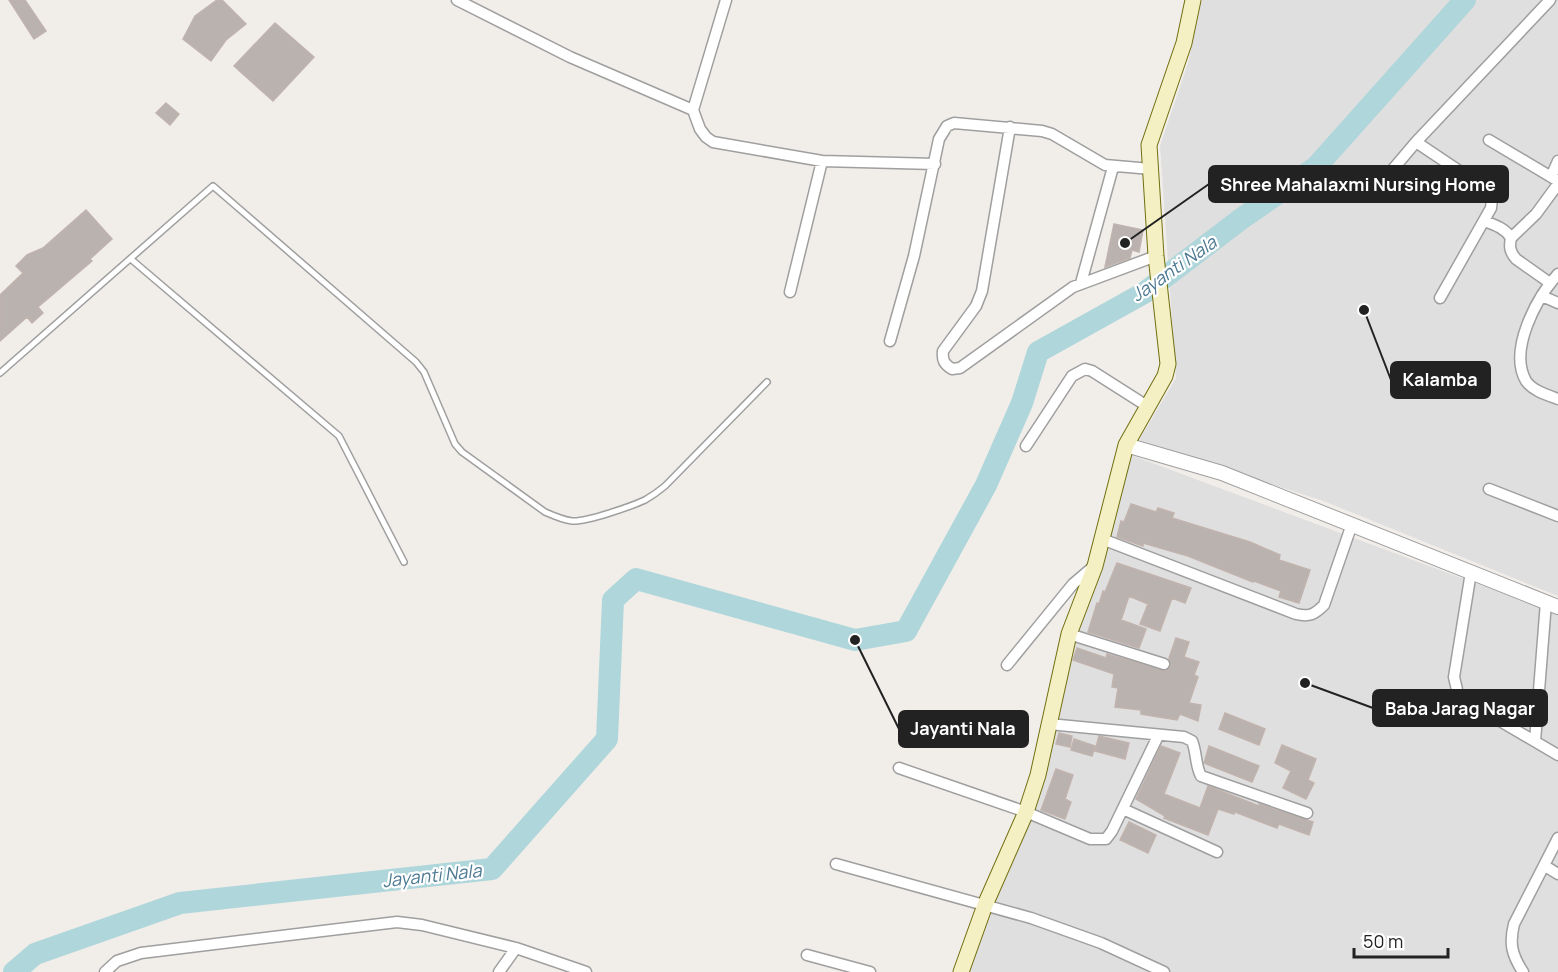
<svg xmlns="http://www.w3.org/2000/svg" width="1558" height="972" font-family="Manrope,sans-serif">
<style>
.residential{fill:#e0dfdf}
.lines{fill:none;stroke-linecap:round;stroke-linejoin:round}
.river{stroke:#afd6da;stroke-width:22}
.building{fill:#bab2af;stroke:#c1b3ad;stroke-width:1.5}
.service-casing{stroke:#9f9f9f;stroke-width:8}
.minor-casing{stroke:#9f9f9f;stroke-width:13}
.tertiary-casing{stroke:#9f9f9f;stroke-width:16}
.secondary-casing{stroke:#716f10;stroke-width:17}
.service{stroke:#fff;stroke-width:5}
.minor{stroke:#fff;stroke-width:10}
.tertiary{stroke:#fff;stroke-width:14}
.secondary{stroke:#f4f0c4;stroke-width:15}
.labels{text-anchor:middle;stroke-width:4.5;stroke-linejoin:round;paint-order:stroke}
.water-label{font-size:18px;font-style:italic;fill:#4c7992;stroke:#fff}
.leader{fill:none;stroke:#222;stroke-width:2}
.callout-dot{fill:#222;stroke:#fff;stroke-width:2}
.callout{fill:#222;stroke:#222;stroke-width:2}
.callout-label{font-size:18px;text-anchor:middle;font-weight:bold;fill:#fff}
</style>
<rect width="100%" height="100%" fill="#f1eeea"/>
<!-- residential -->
<path class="residential" d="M1202,0H1558V596L1326,502L1139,440L1176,378L1160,146L1188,63Z
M1128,454L1558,614V972H969L1033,783L1061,635L1079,602Z"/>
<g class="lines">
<!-- river -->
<path class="river" d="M14,972L35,954L180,903L492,869L607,739L613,600L636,579L855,640L906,631L986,485L1022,403L1038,352L1144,293L1241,219L1316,167L1465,0"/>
</g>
<!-- building -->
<path class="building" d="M9,0H25L46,31L34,39Z
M217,0H222L246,24L226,40L211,61L183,39L195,16Z
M275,23L314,57L273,101L234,66Z
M166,103L179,114L170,125L156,113Z
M86,210L112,239L90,259L92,261L38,307L43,313L32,323L27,317L0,341V295L23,273L16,266L27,255L43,248Z
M1114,224L1143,230L1139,252L1132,250L1130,258L1105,267Z
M1131,504L1156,512L1158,508L1174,513L1172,518L1250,542L1280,555L1279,560L1310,570L1299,603L1279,597L1281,591L1254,581L1253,582L1188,556L1143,543V546L1137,544L1117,537L1121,521L1124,522Z
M1117,563L1191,588L1185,603L1172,598L1160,631L1140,624L1148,604L1129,596L1121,620L1146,629L1139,648L1088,632L1097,603L1099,604L1103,591L1105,592Z
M1176,638L1189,642L1184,657L1199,662L1194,675L1198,677L1189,703L1201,705L1198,721L1180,714L1177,720L1141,714V710L1115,707L1118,688L1112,687L1114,674L1073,660L1077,648L1106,658L1107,654L1165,671L1171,666L1169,658Z
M1225,713L1265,729L1259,745L1219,729Z
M1059,733L1072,736L1070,747L1056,744Z
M1099,736L1129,743L1125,759L1095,751Z
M1074,739L1095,746L1092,756L1071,750Z
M1282,745L1316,759L1308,780L1314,783L1306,799L1283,788L1291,771L1275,763Z
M1161,746L1180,753L1164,794L1200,808L1208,786L1259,806V804L1313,822L1309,835L1279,824L1277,828L1235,812L1234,814L1218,809L1208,835L1164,818L1165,816L1136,799Z
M1209,746L1259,766L1252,782L1204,763Z
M1056,769L1073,775L1065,799L1071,802L1065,819L1041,810Z
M1129,822L1156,835L1148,853L1120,840Z"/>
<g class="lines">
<!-- service casing -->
<g class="service-casing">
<path id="service" d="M132,260L339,436L404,562
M0,373L213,186L416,362L424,372L455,444L462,452L545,512C554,516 563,520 572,521C587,522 632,506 645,500C652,496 659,491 665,486L767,382"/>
</g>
<!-- minor casing -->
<g class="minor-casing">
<path id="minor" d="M457,0L570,57L693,110
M726,0L693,110L700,129L706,137L713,142L822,161L935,164
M1010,127L982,291L976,306L943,351C942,360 944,364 952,369L960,368L1073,287L1156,256
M1489,140L1558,181
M1416,142L1483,187L1492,199L1491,208L1440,298
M1551,177L1558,161
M1371,195L1416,142L1550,0
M1484,221C1495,225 1505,228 1511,238C1509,247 1510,252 1516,259L1550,283
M1511,238L1536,214L1558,184
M1558,274C1537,297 1508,350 1526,381C1533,391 1547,395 1558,399
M1081,283L1113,167
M790,292L822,161
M1542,296L1558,303
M890,341L914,256L939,139L947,126L954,123L1042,131L1052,134L1105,165L1151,169
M1026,446L1072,376L1085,369L1092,371L1147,406
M1489,489L1558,516
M1102,539L1296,614C1309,617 1314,615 1324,605L1352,524
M1471,572L1454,677L1458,694L1466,701L1558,755
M1069,634L1164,664
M1007,665L1073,584L1093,567
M1049,724L1184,737L1192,741C1197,753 1195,765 1201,776L1307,813
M1535,741L1546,602
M899,768L1026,812L1090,839H1106L1112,831L1158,736
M1123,809L1217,852
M836,864L1031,918L1101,943L1164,972
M1545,866L1558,874
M807,955L870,972
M105,972L117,961L141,953L397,922L422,925L516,948
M499,972L516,948L586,972
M1523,972C1512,955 1509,944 1514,924L1558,838"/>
</g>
<!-- tertiary casing -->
<g class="tertiary-casing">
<path id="tertiary" d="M1126,445L1222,473L1558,607"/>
</g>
<!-- secondary casing -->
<g class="secondary-casing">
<path id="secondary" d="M961,972L985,905L1026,812L1038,775L1069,634L1095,566L1126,445L1165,376L1168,364L1156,256L1149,145L1184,43L1193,0"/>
</g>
<!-- service -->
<use href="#service" class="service"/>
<!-- minor -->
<use href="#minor" class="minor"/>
<!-- tertiary -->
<use href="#tertiary" class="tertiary"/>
<!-- secondary -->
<use href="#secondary" class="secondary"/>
</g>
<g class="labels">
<!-- water labels -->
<g class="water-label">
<text transform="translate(1174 269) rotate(-35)" y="6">Jayanti Nala</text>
<text transform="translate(432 876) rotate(-6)" y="6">Jayanti Nala</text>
</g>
</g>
<!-- callouts -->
<path class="leader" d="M1125 243L1209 184M1364 310L1391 380M1305 683L1373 708M855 640L899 729"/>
<g class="callout-dot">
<circle cx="1125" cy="243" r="6"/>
<circle cx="1364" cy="310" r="6"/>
<circle cx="1305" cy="683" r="6"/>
<circle cx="855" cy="640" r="6"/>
</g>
<g class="callout">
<rect x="1209" y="166" width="299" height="36" rx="6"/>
<rect x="1391" y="362" width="99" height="36" rx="6"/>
<rect x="1373" y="690" width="174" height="36" rx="6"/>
<rect x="899" y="711" width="129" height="36" rx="6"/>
</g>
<g class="callout-label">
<text x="1358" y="191">Shree Mahalaxmi Nursing Home</text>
<text x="1440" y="386">Kalamba</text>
<text x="1460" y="715">Baba Jarag Nagar</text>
<text x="963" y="735">Jayanti Nala</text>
</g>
<!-- scale -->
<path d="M1354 948v9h94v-9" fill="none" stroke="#222222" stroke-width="3"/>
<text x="1363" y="948" font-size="18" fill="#222222" stroke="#ffffff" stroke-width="4.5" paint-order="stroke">50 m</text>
</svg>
